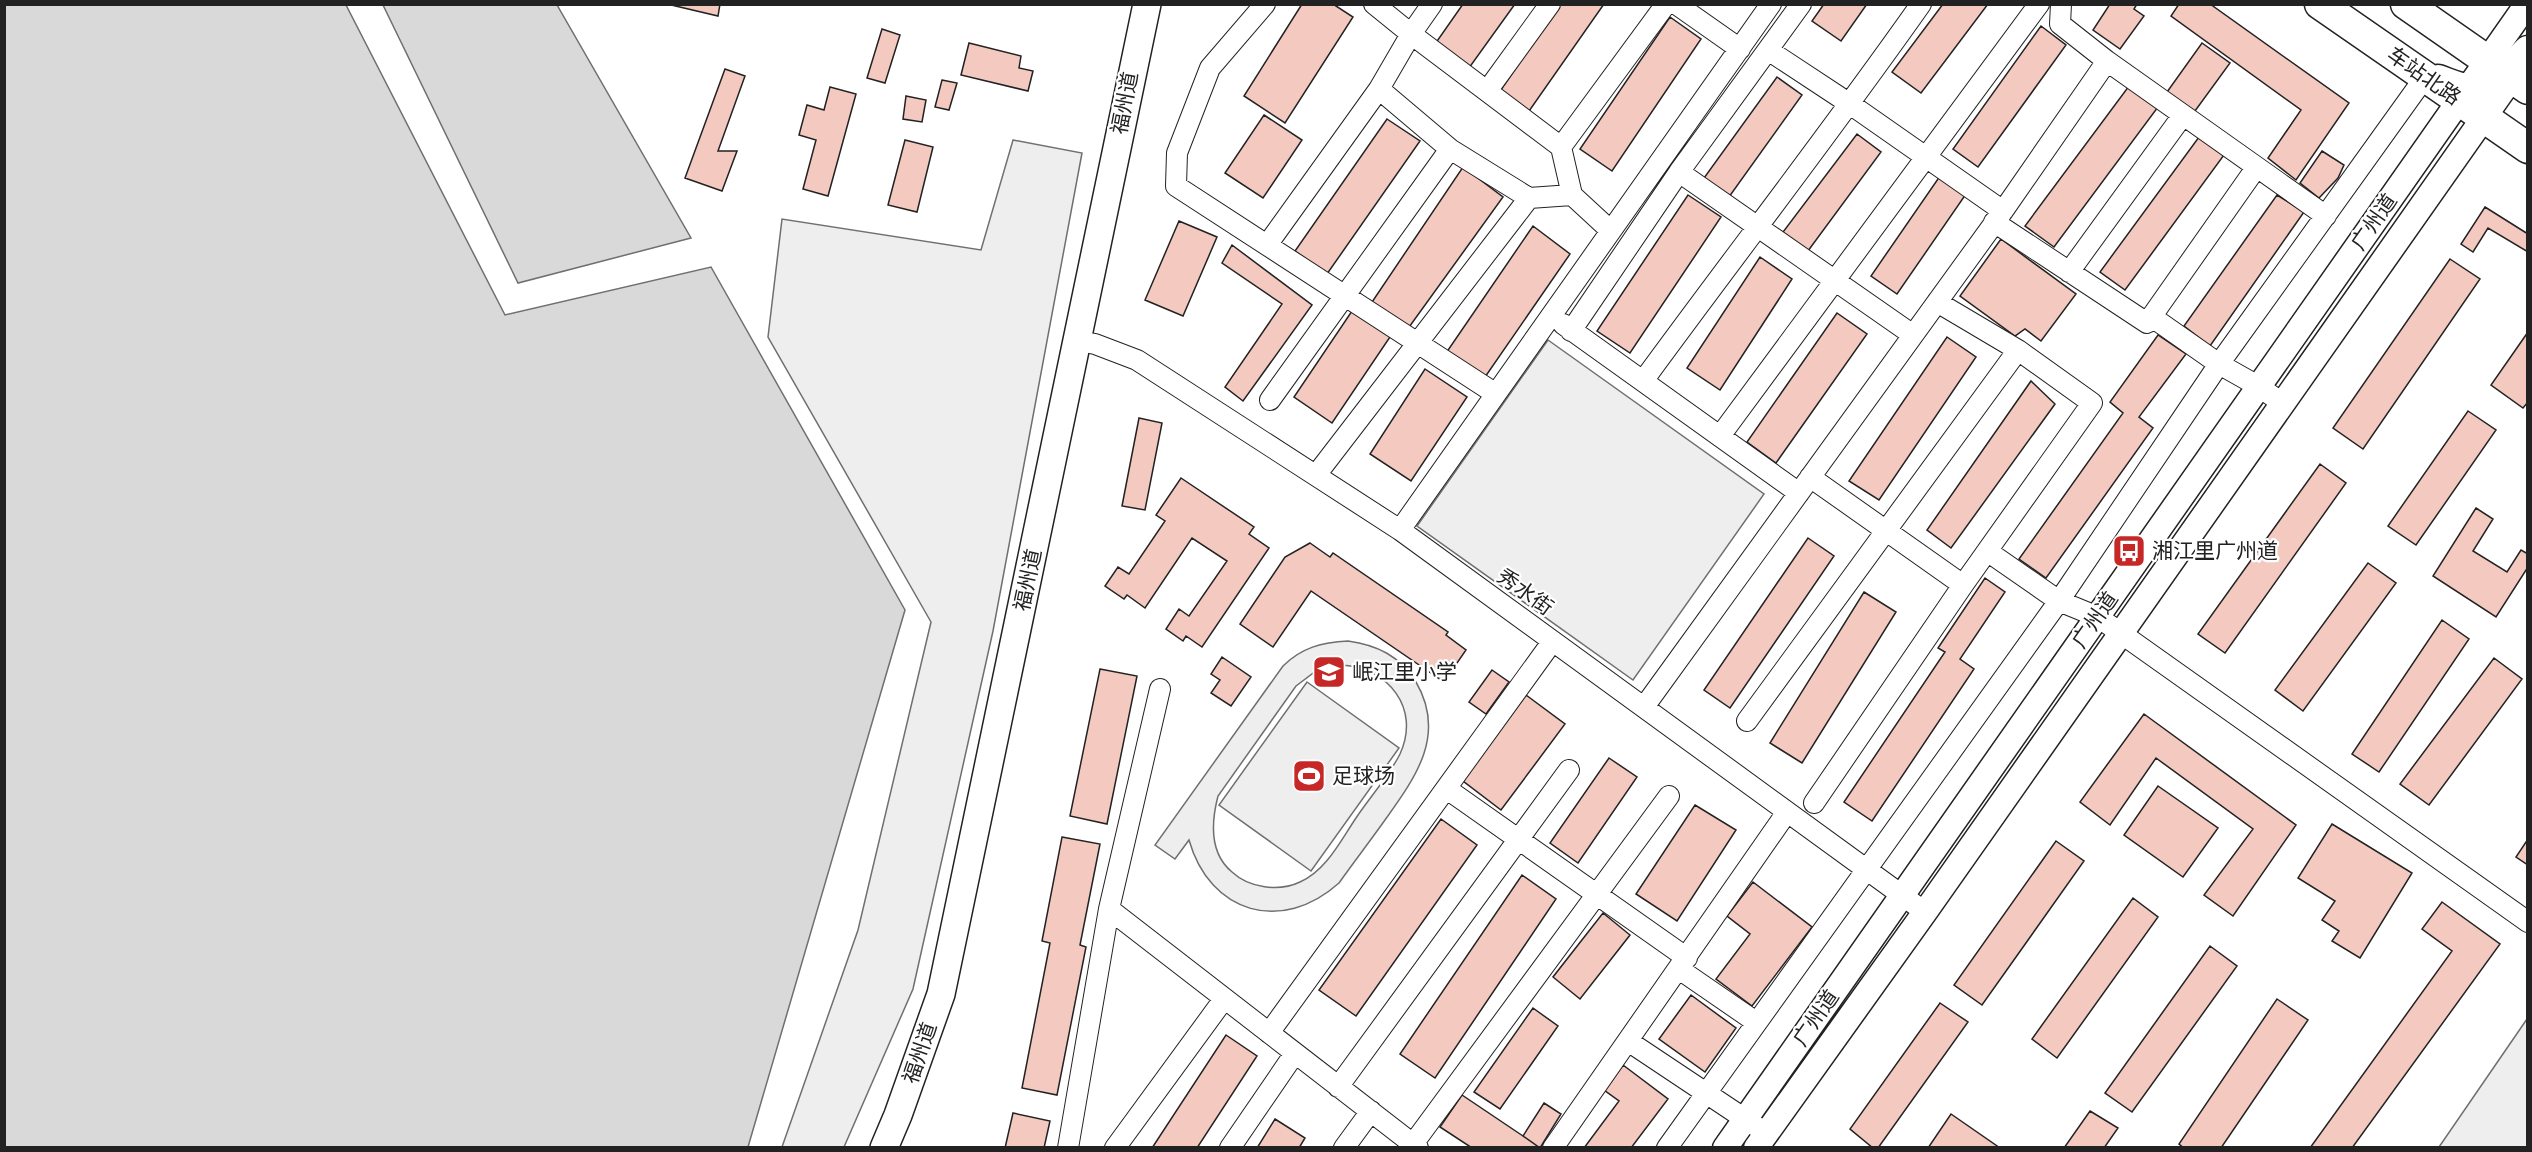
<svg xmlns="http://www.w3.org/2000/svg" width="2532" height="1152" font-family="'Alegreya Sans','Noto Sans SC',sans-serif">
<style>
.green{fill:#eee;stroke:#6f6f6f;stroke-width:1.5;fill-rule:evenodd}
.water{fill:#d9d9d9;stroke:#6f6f6f;stroke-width:1.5}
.building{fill:#f3c9c0;stroke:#222;stroke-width:1.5}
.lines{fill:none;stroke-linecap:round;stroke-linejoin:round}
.minor-casing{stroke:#222;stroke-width:22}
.tertiary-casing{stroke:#222;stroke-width:27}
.secondary-casing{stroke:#222;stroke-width:30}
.primary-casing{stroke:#222;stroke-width:33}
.minor{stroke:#fff;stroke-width:20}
.tertiary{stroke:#fff;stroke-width:24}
.secondary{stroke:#fff;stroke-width:27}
.primary{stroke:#fff;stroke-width:30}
.labels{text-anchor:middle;stroke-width:4.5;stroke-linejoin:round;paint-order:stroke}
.street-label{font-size:21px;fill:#222;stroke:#fff}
.poi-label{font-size:21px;fill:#222;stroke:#fff;text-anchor:start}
</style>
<rect width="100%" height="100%" fill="#fff"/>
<!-- green -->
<path class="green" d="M1013,140L1082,153L993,631L913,989L844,1147H782L858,930L931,622L768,337L782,219L981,250Z
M1548,340L1764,494L1633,680L1417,526Z
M1348,641C1377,645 1400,656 1416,682C1447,735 1415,778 1385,820C1370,841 1354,862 1339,883C1282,934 1210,914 1189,840L1175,859L1155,845L1283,666C1301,648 1322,642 1348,641ZM1342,665C1388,668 1421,708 1400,754C1389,776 1370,797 1356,818C1341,840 1326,871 1300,882C1279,892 1249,888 1232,872C1209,853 1211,823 1218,796L1296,686L1316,671Z
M1307,682L1399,748L1311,871L1219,805Z
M2527,1019V1147H2439Z"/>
<!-- water -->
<path class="water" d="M5,4L346,5L505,315L711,267L905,610L748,1147H5Z
M383,5H557L691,238L518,283Z"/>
<!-- building -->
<path class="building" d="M667,4H720L718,16Z
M1302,4H1333L1353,17L1285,123L1244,96Z
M1463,4H1515L1469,68L1435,44Z
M1560,4H1604L1527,114L1498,94Z
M1824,4H1867L1841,41L1812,21Z
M1943,4H1988L1921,93L1892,72Z
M2110,4H2137L2134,9L2144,16L2120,49L2093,30Z
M2179,4H2210L2349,103L2296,180L2268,158L2301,110L2171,16Z
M1670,17L1701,39L1612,171L1580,149Z
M2041,26L2066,45L1978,167L1953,149Z
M882,29L900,35L885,83L867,78Z
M969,43L1021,56L1019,68L1033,71L1028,91L961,75Z
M2202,43L2230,63L2195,111L2167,92Z
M725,69L745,76L718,151H737L722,191L685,178Z
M1777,77L1802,95L1729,197L1704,178Z
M942,80L957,83L949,110L935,107Z
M2129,86L2158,107L2054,247L2025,226Z
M830,87L856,94L828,196L803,189L816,140L799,135L807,105L824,110Z
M906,96L926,100L922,122L903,119Z
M1264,115L1302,140L1263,198L1225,173Z
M1387,119L1420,141L1327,274L1295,251Z
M1857,134L1881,152L1805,255L1780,236Z
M2199,137L2224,155L2125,290L2100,272Z
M905,140L933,147L917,212L888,205Z
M2322,151L2344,165L2338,178L2319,198L2300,183Z
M1463,167L1503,197L1407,330L1370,305Z
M1940,176L1966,194L1897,294L1871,276Z
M1688,195L1721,217L1630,353L1597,331Z
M2277,195L2304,212L2210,346L2184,326Z
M2485,207L2528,234V252L2488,228L2473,252L2461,244Z
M1179,221L1217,237L1183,316L1145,300Z
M1533,226L1570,254L1483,380L1444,356Z
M2001,239L2076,294L2041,341L2025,329L2015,336L1960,296Z
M1232,245L1312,305L1243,401L1225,387L1282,304L1222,263Z
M1760,257L1792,279L1720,390L1687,368Z
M2450,259L2480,279L2363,449L2333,428Z
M1352,311L1390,337L1332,423L1294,397Z
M1837,313L1867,334L1776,463L1747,442Z
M2528,332V402L2523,408L2491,385Z
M2158,335L2186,354L2139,417L2153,428L2046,578L2019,559L2123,413L2110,402Z
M1947,337L1976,357L1879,500L1849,481Z
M1425,369L1467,397L1411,481L1370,454Z
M2031,381L2055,404L1951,548L1927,530Z
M2468,411L2496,430L2416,545L2388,526Z
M1139,418L1162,423L1145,510L1122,506Z
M2320,464L2346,483L2225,653L2198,634Z
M1181,478L1254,527L1249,534L1269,548L1202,647L1186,636L1183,641L1166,629L1179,609L1189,616L1227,561L1192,538L1145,608L1127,595L1124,599L1105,586L1118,567L1129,574L1165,521L1156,515Z
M2476,508L2493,519L2473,551L2507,572L2521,550L2528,554V567L2496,617L2433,576Z
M1808,538L1834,556L1730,708L1704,690Z
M1310,543L1330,557L1333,553L1448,632L1446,635L1466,650L1444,682L1311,591L1273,647L1240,624L1285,557Z
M2368,563L2396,583L2303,711L2275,690Z
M1985,578L2005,592L1960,659L1974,669L1872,821L1844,802L1945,652L1938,648Z
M1864,592L1896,612L1802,763L1770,743Z
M2442,620L2469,639L2379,772L2352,754Z
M1222,657L1251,677L1231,706L1211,693L1220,680L1211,674Z
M2494,658L2522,679L2429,805L2400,784Z
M1100,669L1137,676L1107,824L1070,816Z
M1492,670L1509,682L1486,714L1469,702Z
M1526,695L1565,724L1501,810L1463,781Z
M2144,714L2296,825L2233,916L2204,895L2253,829L2156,758L2110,825L2080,802Z
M1609,758L1637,777L1578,863L1550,843Z
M2158,786L2218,828L2183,877L2124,835Z
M1695,805L1736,830L1677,921L1636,894Z
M1441,819L1477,845L1356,1016L1319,990Z
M2332,824L2412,873L2360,958L2332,941L2339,931L2322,920L2335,901L2298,878Z
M1062,837L1100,844L1080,945L1086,947L1057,1095L1022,1088L1050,943L1042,941Z
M2528,839V865L2516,857Z
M2056,841L2084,861L1982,1005L1954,985Z
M1522,875L1556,899L1435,1078L1400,1054Z
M1753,882L1812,927L1752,1006L1716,979L1750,934L1727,916Z
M2133,898L2158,917L2057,1058L2032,1039Z
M2442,902L2500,944L2352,1148H2310L2452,951L2422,929Z
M1603,913L1630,935L1580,999L1553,977Z
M2210,946L2237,966L2132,1112L2105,1093Z
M1691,995L1736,1028L1705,1072L1659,1039Z
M2277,999L2308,1020L2221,1148H2184L2179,1144Z
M1940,1003L1968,1022L1878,1148H1873L1850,1129Z
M1533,1008L1558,1026L1500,1109L1474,1092Z
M1226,1035L1257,1056L1197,1148H1152Z
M1623,1065L1668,1099L1631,1148H1584L1619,1101L1604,1090Z
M1462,1095L1523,1136L1540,1148H1472L1440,1127Z
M1544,1103L1561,1114L1540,1148L1523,1136Z
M2090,1111L2118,1128L2104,1148H2064Z
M1013,1113L1050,1121L1044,1148H1005Z
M1951,1114L2000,1148H1928Z
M1275,1119L1305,1138L1299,1148H1257Z"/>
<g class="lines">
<!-- minor casing -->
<g class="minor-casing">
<path id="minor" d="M1265,4L1210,68L1177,153L1176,186L1496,394
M1374,4L1411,34L1379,89L1450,149L1529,198L1572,195L1611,231
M1432,4L1411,34L1561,147L1572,195
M1676,4L1740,49
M2061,4L2060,24L2107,61L2326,216
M1768,50L1850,104L2003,211
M1487,91L1550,4
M1561,147L1666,4
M1679,172L1913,335
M1994,222L2147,323L2256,168
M1267,245L1379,89
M2069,272L2183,115
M2152,317L2219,364L2258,386L2282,403
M1563,324L1799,493
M1571,331L1679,172L1801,4
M1078,341L1095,344L1137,360L1400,530L1925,912
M1643,381C1735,255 1831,132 1921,4
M1270,400L1450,149
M1720,436L2039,4
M1316,475L1529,198
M1810,477L1963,585
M1400,530L1771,4
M1987,551L2059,601L2098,617L2528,922
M1644,707L2003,211L2107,61
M1747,721L2018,350
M1447,789L1687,958
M1814,803L1963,585L2092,403L2018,350L1937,302
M1109,909L1418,1148
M1679,969L1756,1022
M1269,1033L1552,642
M1628,1041L1766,1133
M1338,1087L1569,770
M1413,1144L1669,796
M1068,1148L1109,909L1160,689
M1115,1148L1224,999
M1230,1148L1295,1053
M1344,1148L1371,1111
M1553,1148L1787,812
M1667,1148L2059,601L2219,364L2425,77"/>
</g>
<!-- tertiary casing -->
<g class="tertiary-casing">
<path id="tertiary" d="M1725,1148L2527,4
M1756,1148L1925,912L2518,69"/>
</g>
<!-- secondary casing -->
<g class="secondary-casing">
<path id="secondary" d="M884,1148L898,1115L941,994L1147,4"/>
</g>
<!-- primary casing -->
<g class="primary-casing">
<path id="primary" d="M2320,4L2528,148
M2406,4L2528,89
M2438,80C2447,83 2459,89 2469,89C2492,89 2513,67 2528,51"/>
</g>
<!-- minor -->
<use href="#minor" class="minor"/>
<!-- tertiary -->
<use href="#tertiary" class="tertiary"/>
<!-- secondary -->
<use href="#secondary" class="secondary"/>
<!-- primary -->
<use href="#primary" class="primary"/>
</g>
<!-- icons -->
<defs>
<g id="bus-square" transform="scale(1.725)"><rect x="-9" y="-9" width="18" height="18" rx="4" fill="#c62828" stroke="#fff"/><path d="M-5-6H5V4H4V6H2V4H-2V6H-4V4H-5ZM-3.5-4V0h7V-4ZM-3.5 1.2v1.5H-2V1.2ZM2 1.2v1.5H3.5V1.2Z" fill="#fff"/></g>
<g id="school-square" transform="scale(1.725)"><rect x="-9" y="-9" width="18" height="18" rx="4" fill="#c62828" stroke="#fff"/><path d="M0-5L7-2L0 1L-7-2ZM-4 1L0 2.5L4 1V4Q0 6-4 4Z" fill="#fff"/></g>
<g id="stadium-square" transform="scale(1.725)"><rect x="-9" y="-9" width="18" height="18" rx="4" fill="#c62828" stroke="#fff"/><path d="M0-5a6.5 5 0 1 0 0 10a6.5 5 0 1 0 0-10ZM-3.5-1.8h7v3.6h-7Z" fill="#fff"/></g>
</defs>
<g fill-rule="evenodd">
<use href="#bus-square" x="2129" y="551"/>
<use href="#school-square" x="1329" y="672"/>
<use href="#stadium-square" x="1309" y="776"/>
</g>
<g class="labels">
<!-- street labels -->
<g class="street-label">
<text transform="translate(2424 76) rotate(35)" y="7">车站北路</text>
<text transform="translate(1125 103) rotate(-79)" y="7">福州道</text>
<text transform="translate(2374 222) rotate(-55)" y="7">广州道</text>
<text transform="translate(1028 580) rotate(-78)" y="7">福州道</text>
<text transform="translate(1525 592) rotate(36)" y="7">秀水街</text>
<text transform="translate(2095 620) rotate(-55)" y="7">广州道</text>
<text transform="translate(1816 1018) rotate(-55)" y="7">广州道</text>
<text transform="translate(920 1053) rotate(-71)" y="7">福州道</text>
</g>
<!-- poi labels -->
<g class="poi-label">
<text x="2152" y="558">湘江里广州道</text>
<text x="1352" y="679">岷江里小学</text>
<text x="1332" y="783">足球场</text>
</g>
</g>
<!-- border -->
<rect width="2532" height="1152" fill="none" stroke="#222222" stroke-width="12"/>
</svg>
